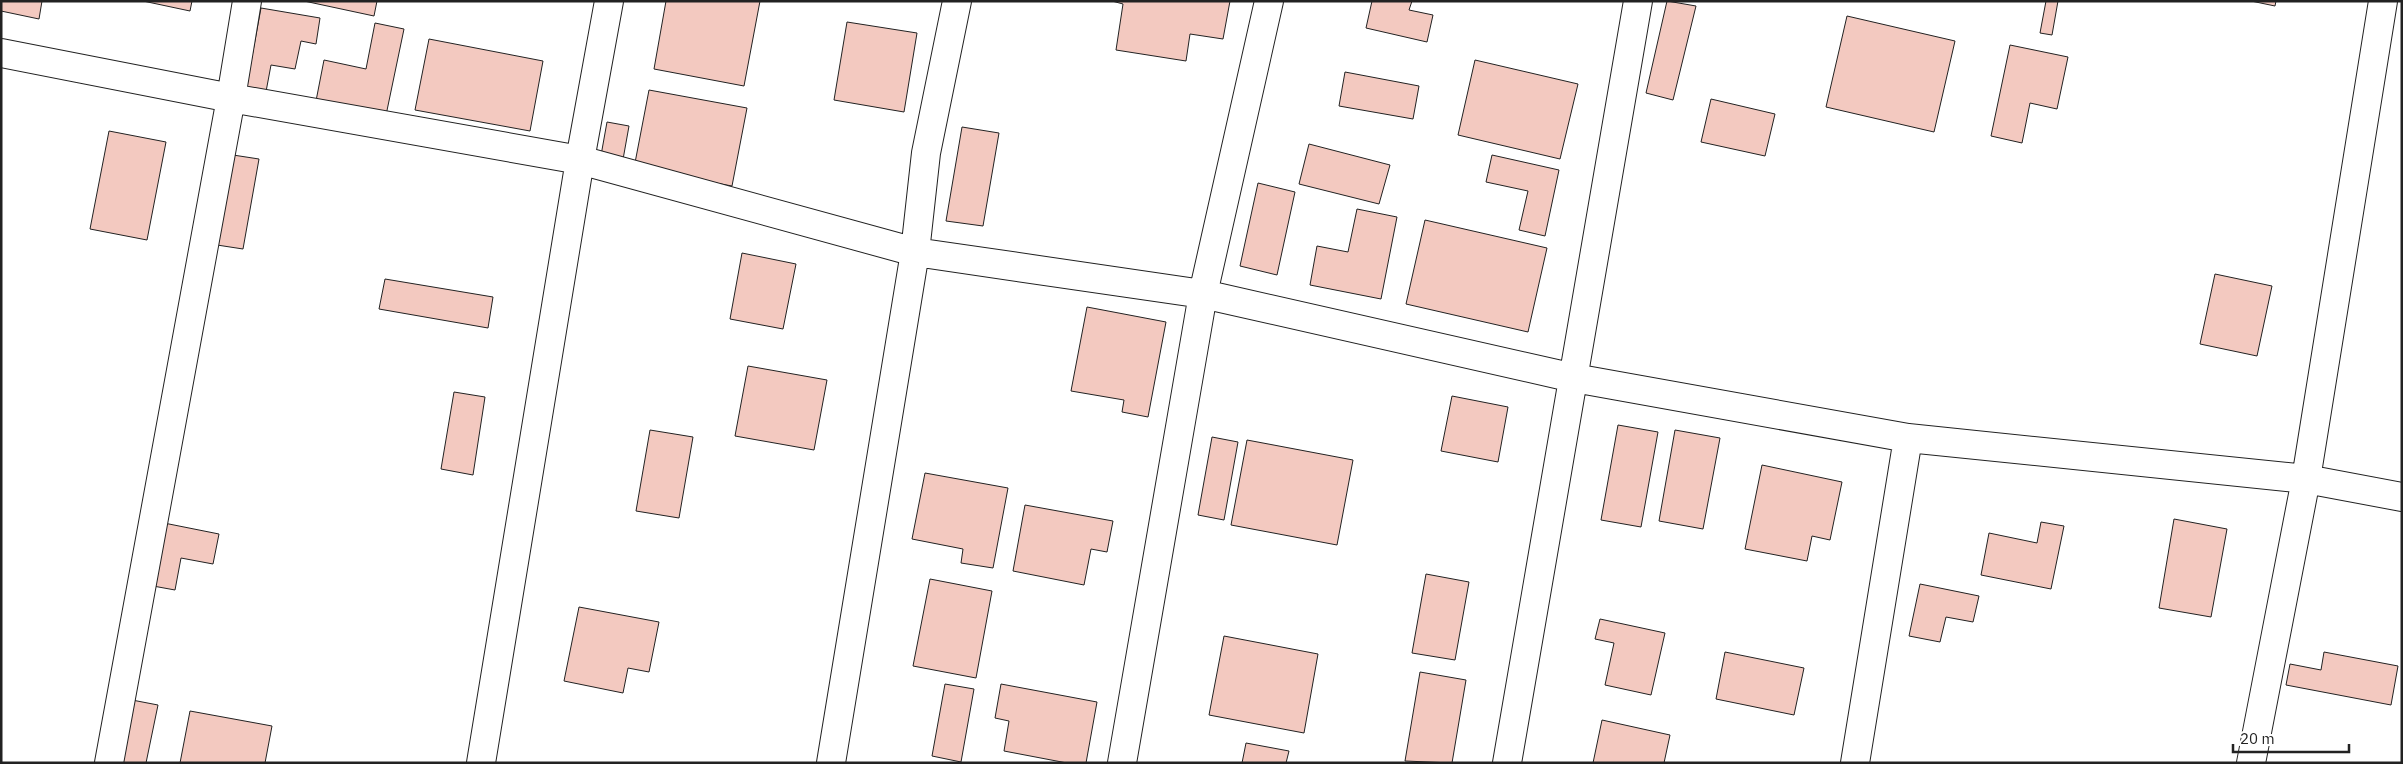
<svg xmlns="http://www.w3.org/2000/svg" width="2403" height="764" font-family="'IBM Plex Sans',sans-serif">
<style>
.building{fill:#f3c9c0;stroke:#222}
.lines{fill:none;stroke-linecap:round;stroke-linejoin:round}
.street-casing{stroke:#222;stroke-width:30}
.street{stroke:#fff;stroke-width:28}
</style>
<rect width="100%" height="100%" fill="#fff"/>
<!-- building -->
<path class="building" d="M1,1H42L39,19L1,11Z
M143,1H192L190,11Z
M304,1H377L374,16Z
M666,1H760L744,86L654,69Z
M1112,1H1230L1223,39L1190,34L1186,61L1116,50L1123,4Z
M1372,1H1412L1409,10L1433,15L1427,42L1366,28Z
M1667,1L1696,6L1673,100L1646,93Z
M2046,1H2058L2052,35L2040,33Z
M2251,1H2276L2275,6Z
M261,8L320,18L316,44L301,41L295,69L271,65L265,97L245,94Z
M1847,16L1955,41L1934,132L1826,107Z
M847,22L917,33L904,112L834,100Z
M375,23L404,29L385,120L315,106L324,60L366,69Z
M429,39L543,61L530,131L415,110Z
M2010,45L2068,57L2057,109L2030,103L2022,143L1991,136Z
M1475,60L1578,84L1560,159L1458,135Z
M1345,72L1419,86L1413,119L1339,106Z
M649,90L747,108L732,186L634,168Z
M1711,99L1775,114L1765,156L1701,142Z
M607,122L629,126L622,165L600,161Z
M962,127L999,133L983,226L946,221Z
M109,131L166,142L147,240L90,229Z
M1309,144L1390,165L1379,204L1299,184Z
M233,155L259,159L243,249L217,245Z
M1492,155L1559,170L1545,236L1519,230L1528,191L1486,182Z
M1258,183L1295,192L1277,275L1240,266Z
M1357,209L1397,217L1381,299L1310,285L1317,246L1348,252Z
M1425,220L1547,248L1528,332L1406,304Z
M742,253L796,264L783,329L730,319Z
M2215,274L2272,286L2257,356L2200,344Z
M385,279L493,297L488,328L379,309Z
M1087,307L1166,322L1148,417L1122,412L1124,400L1071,391Z
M748,366L827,380L814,450L735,436Z
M454,392L485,397L473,475L441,469Z
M1452,396L1508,407L1498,462L1441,451Z
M1618,425L1658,432L1641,527L1601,520Z
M650,430L693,437L679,518L636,511Z
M1675,430L1720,438L1703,529L1659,521Z
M1212,437L1238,442L1224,520L1198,515Z
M1247,440L1353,460L1337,545L1231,525Z
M1762,465L1842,482L1830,540L1812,536L1807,561L1745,549Z
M925,473L1008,488L993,568L961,563L963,549L912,539Z
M1025,505L1113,521L1107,552L1091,549L1084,585L1013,571Z
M2174,519L2227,529L2211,617L2159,608Z
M2041,522L2064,526L2051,589L1981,575L1989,533L2037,543Z
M164,523L219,534L213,564L181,558L175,590L153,586Z
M1426,574L1469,582L1455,660L1412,653Z
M930,579L992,591L976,678L913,666Z
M1920,584L1979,596L1973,622L1946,617L1940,642L1909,636Z
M579,607L659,622L649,672L628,668L623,693L564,681Z
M1600,619L1665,633L1651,695L1605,685L1614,643L1595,639Z
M1224,636L1318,654L1304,733L1209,715Z
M1725,652L1804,668L1794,715L1716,699Z
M2324,652L2398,666L2391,705L2286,685L2290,664L2321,670Z
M1420,672L1466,680L1452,763L1405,761Z
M945,684L974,689L961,762L932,756Z
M1001,684L1097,702L1086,763H1067L1004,751L1009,721L995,718Z
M132,700L158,705L146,763H120Z
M190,711L272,726L265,763H180Z
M1602,720L1670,735L1664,763H1593Z
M1246,743L1289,751L1286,763H1242Z"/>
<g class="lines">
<!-- street casing -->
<g class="street-casing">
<path id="street" d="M1,53L231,98L580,160L915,252L1203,294L1574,378L1908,438L2306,479L2402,497
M109,763L231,98L247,1
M481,763L580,160L609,1
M831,763L915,252L926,153L957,1
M1122,763L1203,294L1269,1
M1507,763L1638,1
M1855,763L1908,438
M2251,763L2306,479L2383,1"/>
</g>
<!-- street -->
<use href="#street" class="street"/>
</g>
<!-- border -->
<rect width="2403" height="764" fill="none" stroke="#222222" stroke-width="5"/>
<!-- scale -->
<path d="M2233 744v8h116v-8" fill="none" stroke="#222222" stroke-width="2.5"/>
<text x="2240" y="744" font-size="15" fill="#222222" stroke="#ffffff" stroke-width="4" paint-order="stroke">20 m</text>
</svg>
